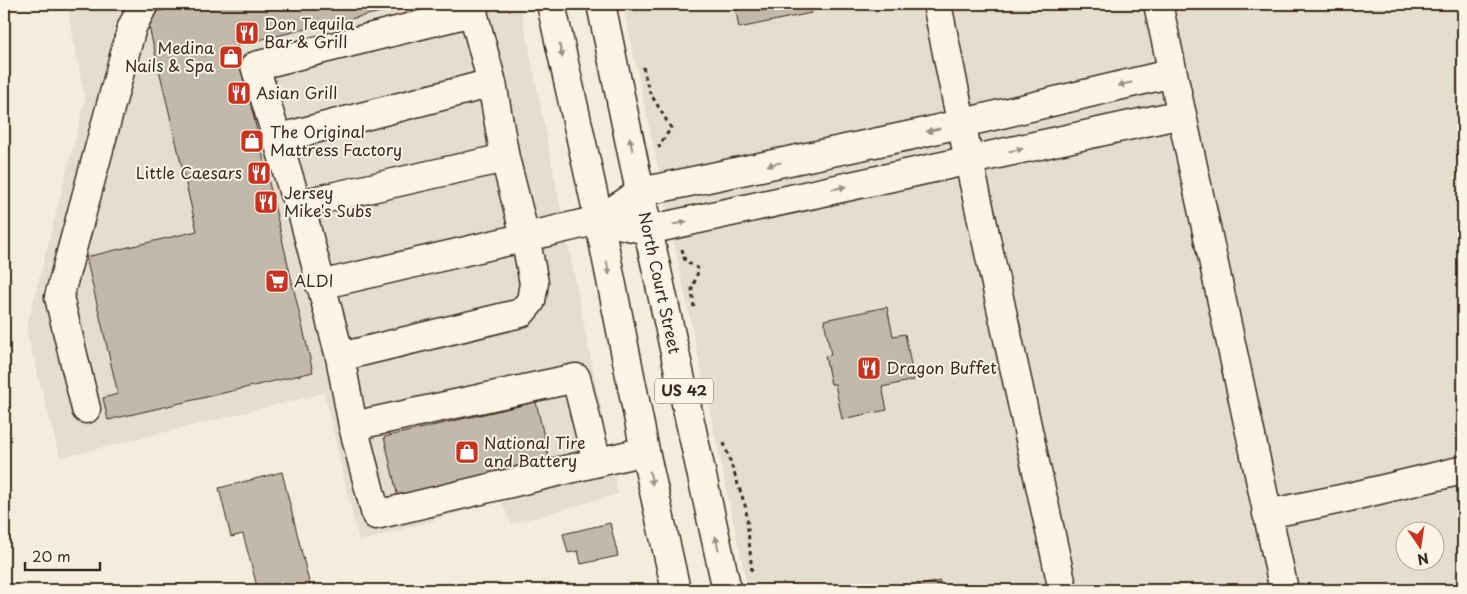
<svg xmlns="http://www.w3.org/2000/svg" width="1467" height="594" font-family="'Playpen Sans',sans-serif">
<style>
.built{fill:#e5ddce;fill-rule:evenodd}
.building{fill:#c3b9aa;stroke:#3b2a1e}
.lines{fill:none;stroke-linecap:round;stroke-linejoin:round}
.minor-casing{stroke:#3b2a1e;stroke-width:31}
.major-casing{stroke:#3b2a1e;stroke-width:31}
.path{stroke:#3b2a1e;stroke-width:3;stroke-dasharray:4 4;stroke-linecap:butt}
.minor{stroke:#fcf5e5;stroke-width:28}
.major{stroke:#fcf5e5;stroke-width:28}
.oneway{fill:#9c9082}
.labels{text-anchor:middle;stroke-width:4;stroke-linejoin:round;paint-order:stroke}
.shield{fill:#fcf5e5;stroke:#75675a;stroke-width:1}
.shield-label{font-size:15px;font-weight:bold;fill:#3b2a1e}
.poi-label{font-size:16px;fill:#3b2a1e;stroke:#fcf5e5;text-anchor:start}
.street-label{font-size:16px;fill:#3b2a1e;stroke:#fcf5e5}
</style>
<rect width="100%" height="100%" fill="#f4eddd"/>
<filter id="ink" filterUnits="userSpaceOnUse"><feTurbulence type="fractalNoise" baseFrequency=".02" numOctaves="2"/><feDisplacementMap in="SourceGraphic" scale="10" xChannelSelector="R" yChannelSelector="G"/><feConvolveMatrix kernelMatrix="1 2 1 2 8 2 1 2 1" color-interpolation-filters="sRGB"/></filter>
<g filter="url(#ink)">
<!-- built -->
<path class="built" d="M67,4H520L618,494L511,524L501,500L359,542L324,393L60,458L26,330L85,100Z
M623,4H1463V590H748ZM1404,532H1434V562H1404Z"/>
<!-- building -->
<path class="building" d="M190,4H415L237,45L313,372L108,420L103,398L118,394L86,257L197,231L146,14Z
M730,4H810L811,13L739,28L735,6H730Z
M887,307L893,336L905,334L914,380L882,387L887,410L842,419L835,384H831L825,356L831,355L824,320Z
M536,402L551,467L399,502L384,437Z
M282,472L311,590H258L243,534L231,537L219,488Z
M610,523L618,556L581,564L578,551L568,553L563,534Z
M940,581L942,590H898Z"/>
<g class="lines">
<!-- minor casing -->
<g class="minor-casing">
<path id="minor" d="M937,4L969,161L1063,590
M1158,4L1284,590
M473,12L255,66L294,194L300,204L340,357L353,426L376,515L645,451
M276,139L492,83
M300,204L505,158
M599,220L648,230L1182,114
M320,285L599,220L641,192L917,134L1173,73
M340,357L521,313L531,301L534,283L525,236L505,158L492,83L473,12L475,4
M86,409L59,297L132,27L144,4
M353,426L576,378L597,462
M1267,514L1341,499L1463,470"/>
</g>
<!-- major casing -->
<g class="major-casing">
<g id="major">
<path d="M551,4L599,220L645,451L676,590"/>
<path id="s1" d="M601,4L648,230L727,590"/>
</g>
</g>
<!-- path -->
<path class="path" d="M643,67L649,91L671,128L659,146L660,148
M682,249L685,261L699,269L692,289L694,308
M724,443L746,508L752,573"/>
<!-- minor -->
<use href="#minor" class="minor"/>
<!-- major -->
<use href="#major" class="major"/>
</g>
<!-- one-way arrows -->
<defs><path id="oneway-solid" d="M-6-.8H1V-3.2L6.5 0L1 3.2V.8H-6Z" transform="scale(1.25)"/></defs>
<g class="oneway">
<use href="#oneway-solid" transform="translate(561 51) rotate(78)"/>
<use href="#oneway-solid" transform="translate(1125 84) rotate(166)"/>
<use href="#oneway-solid" transform="translate(933 130) rotate(166)"/>
<use href="#oneway-solid" transform="translate(631 144) rotate(-102)"/>
<use href="#oneway-solid" transform="translate(1016 150) rotate(-12)"/>
<use href="#oneway-solid" transform="translate(774 164) rotate(168)"/>
<use href="#oneway-solid" transform="translate(839 188) rotate(-12)"/>
<use href="#oneway-solid" transform="translate(680 223) rotate(-12)"/>
<use href="#oneway-solid" transform="translate(608 268) rotate(79)"/>
<use href="#oneway-solid" transform="translate(651 478) rotate(78)"/>
<use href="#oneway-solid" transform="translate(717 543) rotate(-102)"/>
</g>
</g>
<!-- icons -->
<defs>
<g id="restaurant-square" transform="scale(1.25)"><rect x="-9" y="-9" width="18" height="18" rx="4" fill="#c8321e" stroke="#fcf5e5"/><path d="M-5-6h1v4h1v-4h1v4h1v-4h1v5L-1.5 .5V6h-2V.5L-5-1ZM5-6V6H3V1.5H1.5Q1.5-4 5-6Z" fill="#fff"/></g>
<g id="shop-square" transform="scale(1.25)"><rect x="-9" y="-9" width="18" height="18" rx="4" fill="#c8321e" stroke="#fcf5e5"/><path d="M-5-2.5h2.3a2.7 3.5 0 0 1 5.4 0H5L5.5 6h-11ZM-1.5-2.5h3a1.5 2.3 0 0 0-3 0Z" fill="#fff"/></g>
<g id="supermarket-square" transform="scale(1.25)"><rect x="-9" y="-9" width="18" height="18" rx="4" fill="#c8321e" stroke="#fcf5e5"/><path d="M-6-5.5h2.5l.6 2H6L4.5 2H-2.5L-4.4-4H-6ZM-1.5 3.2a1.3 1.3 0 1 0 .1 0ZM3 3.2a1.3 1.3 0 1 0 .1 0Z" fill="#fff"/></g>
</defs>
<g fill-rule="evenodd">
<use href="#restaurant-square" x="247" y="33"/>
<use href="#shop-square" x="231" y="57"/>
<use href="#restaurant-square" x="239" y="93"/>
<use href="#shop-square" x="252" y="141"/>
<use href="#restaurant-square" x="259" y="173"/>
<use href="#restaurant-square" x="266" y="202"/>
<use href="#supermarket-square" x="277" y="281"/>
<use href="#restaurant-square" x="869" y="368"/>
<use href="#shop-square" x="467" y="452"/>
</g>
<g class="labels">
<!-- shield labels -->
<rect class="shield" x="655" y="378.5" width="58" height="25" rx="4"/>
<g class="shield-label">
<text x="684" y="396">US 42</text>
</g>
<!-- poi labels -->
<g class="poi-label">
<text x="264" y="30">Don Tequila<tspan x="264" dy="18">Bar &amp; Grill</tspan></text>
<text x="214" y="54" text-anchor="end">Medina<tspan x="214" dy="18">Nails &amp; Spa</tspan></text>
<text x="256" y="99">Asian Grill</text>
<text x="270" y="138">The Original<tspan x="270" dy="18">Mattress Factory</tspan></text>
<text x="242" y="179" text-anchor="end">Little Caesars</text>
<text x="284" y="199">Jersey<tspan x="284" dy="18">Mike's Subs</tspan></text>
<text x="294" y="287">ALDI</text>
<text x="886" y="374">Dragon Buffet</text>
<text x="484" y="449">National Tire<tspan x="484" dy="18">and Battery</tspan></text>
</g>
<!-- street labels -->
<g class="street-label">
<text dy="6" stroke="none"><textPath href="#s1" startOffset="285">North Court Street</textPath></text>
</g>
</g>
<!-- margin -->
<rect width="1467" height="594" fill="none" stroke="#fcf5e5" stroke-width="20"/>
<rect x="10" y="10" width="1447" height="574" fill="none" stroke="#3b2a1e" stroke-width="2" filter="url(#ink)"/>
<!-- north arrow -->
<g transform="translate(1420 546) rotate(167)"><circle r="24" fill="#fcf5e5" stroke="#afa495"/>
<path d="M0-4L9 19L0 12L-9 19Z" fill="#c8321e"/>
<text y="-8" font-size="14" font-weight="bold" text-anchor="middle" fill="#3b2a1e">N</text>
</g>
<!-- scale -->
<path d="M25 562v8h75v-8" fill="none" stroke="#3b2a1e" stroke-width="2.5"/>
<text x="32" y="562" font-size="15" fill="#3b2a1e" stroke="#fcf5e5" stroke-width="4" paint-order="stroke">20 m</text>
</svg>
